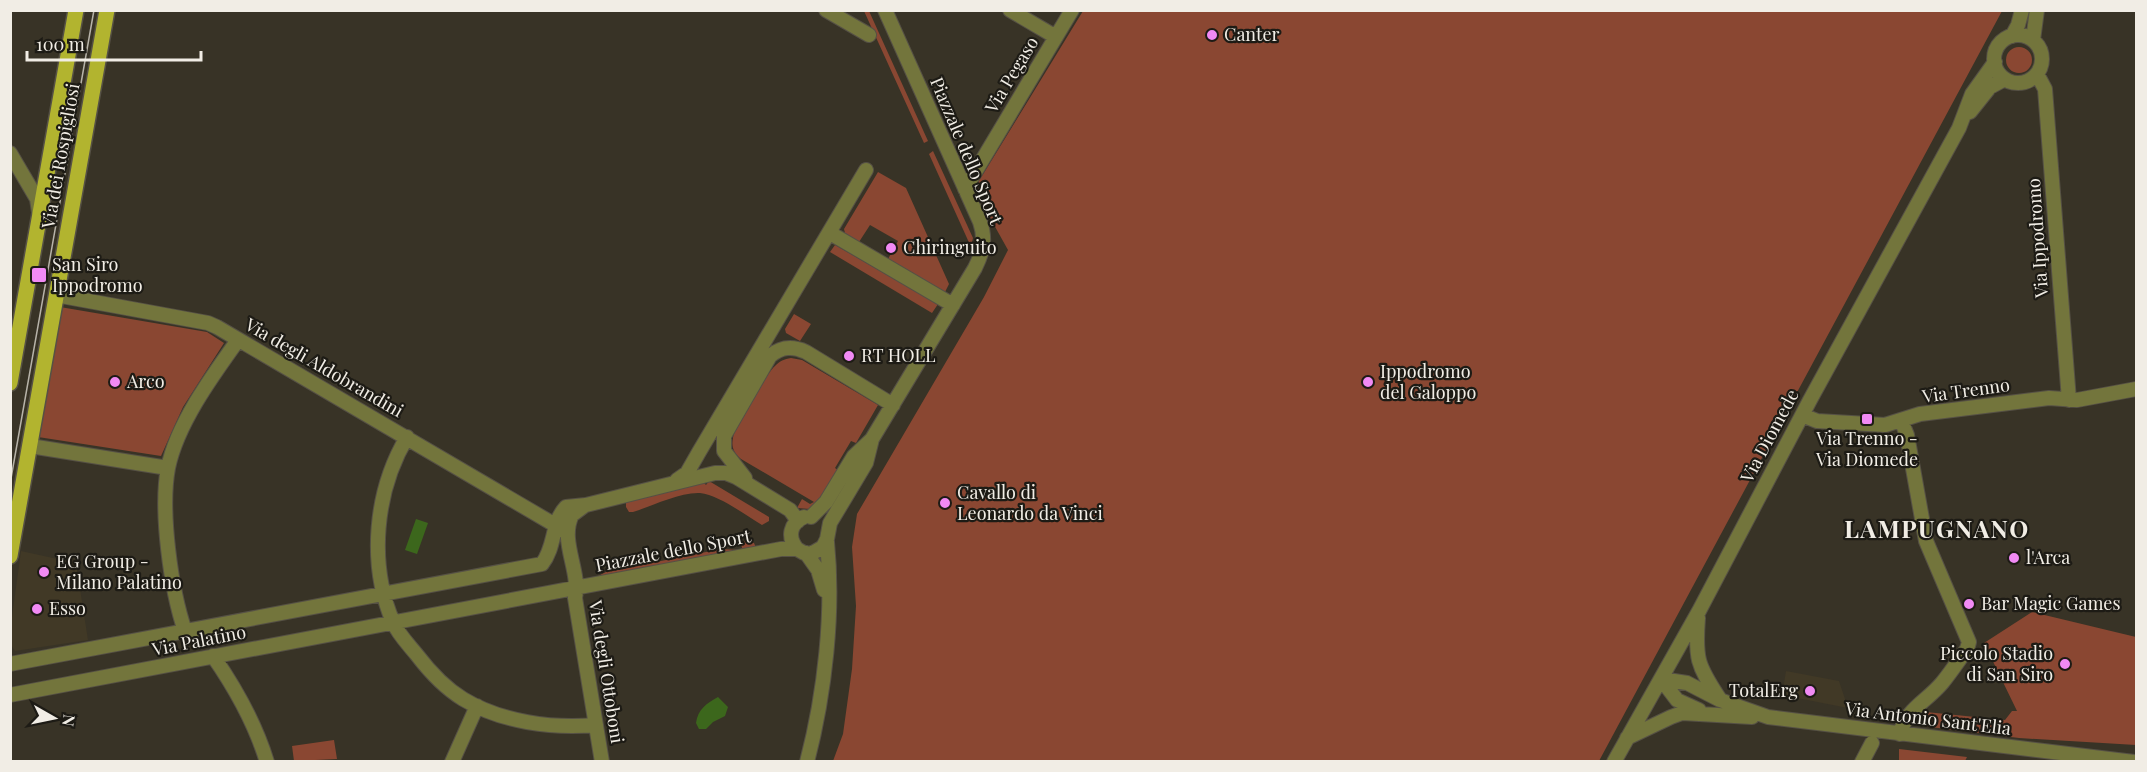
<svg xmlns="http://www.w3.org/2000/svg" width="2147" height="772" font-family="'Playfair Display',serif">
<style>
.built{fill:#413926}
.green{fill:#8a4732}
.water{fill:#3c671c}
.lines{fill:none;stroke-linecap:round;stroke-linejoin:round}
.minor-casing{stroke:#565145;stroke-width:16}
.major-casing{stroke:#565145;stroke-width:18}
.minor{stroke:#73753c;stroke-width:14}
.major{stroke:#b2b42f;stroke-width:15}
.tram{stroke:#b7b3a9;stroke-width:1.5}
.poi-dot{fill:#f18af4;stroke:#1d1b15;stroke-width:2}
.labels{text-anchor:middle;stroke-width:4.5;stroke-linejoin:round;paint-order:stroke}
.poi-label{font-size:18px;fill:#f1ede5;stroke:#1d1b15;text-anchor:start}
.street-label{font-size:18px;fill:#f1ede5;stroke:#1d1b15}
.district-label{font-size:24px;font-weight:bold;letter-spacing:1.5px;fill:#f1ede5;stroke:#1d1b15}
</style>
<rect width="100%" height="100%" fill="#383326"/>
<!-- built -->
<path class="built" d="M21,551L76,563L88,640L15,651L11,645V624Z
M1786,671L1839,681L1848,708L1782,695Z"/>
<!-- green -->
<path class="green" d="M864,11H869L928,141L924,143Z
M1083,11V10L2002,11L1599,761H833L843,734L852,669L856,606L852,547L857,514L984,297L1008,250L974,189Z
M2006 60a13 13 0 1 1 26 0a13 13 0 1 1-26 0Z
M933,151L973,238L971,247L929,154Z
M878,172L906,188L949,284L945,292L888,259L898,241L870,225L859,242L845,233L844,229Z
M835,245L938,304L932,313L830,252Z
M60,307L207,332L224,343L183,407L161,456L38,437Z
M794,314L811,324L800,341L786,333L785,329Z
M791,358L802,360L878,405L856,443L851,441L835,468L839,471L821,501L810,509L797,508L802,499L810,504L814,502L741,459C734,453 731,447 733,438C734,427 766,374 775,366C780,361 784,359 791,358Z
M702,481L706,485L709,481L769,517V521L762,525C745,515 719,495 700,493C680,492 652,506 633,512H629L626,507V501Z
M745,541L754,543L756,548L594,578L606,572L721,549L739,550L742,548L741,542Z
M2032,612L2136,637V745L2019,738L1922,726L1919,724L1926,712L2005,720L2012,711H2017L1984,643Z
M334,740L337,759L294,761L292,746Z
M1899,749L1967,757L1965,761H1899Z"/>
<!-- water -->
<path class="water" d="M416,519L428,523L417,554L405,550Z
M718,697L728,707L725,716L713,722L706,729H699L696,723C698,709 706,704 718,697Z"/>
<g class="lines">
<!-- minor casing -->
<g class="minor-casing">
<path id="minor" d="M826,10L869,35
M1010,10L1056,37
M1994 59a24 24 0 1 1 48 0a24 24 0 1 1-48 0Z
M2012,36L2018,25L2022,10
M2033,40L2037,10
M2037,74L2045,89L2069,400
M1970,112L1990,87L2005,79
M10,153L37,199L39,212
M965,189L1072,10
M830,233L953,305
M56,295L208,323L217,327L567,532
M1802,415L1817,421L1885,425L1920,414L2049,398L2077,400L2136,389
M407,437C375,491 368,563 393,622C398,634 409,645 417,655C430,672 445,688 463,699C501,722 552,729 596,725
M30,446L168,468
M745,478L724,451V436L770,356C782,346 793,346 806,352L893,405
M677,480L687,473L699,452L866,170
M584,506L572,515C559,541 581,571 575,598L602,762
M811,517L826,502L854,456L872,439L975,268C983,252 986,239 980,222L885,10
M797,549C787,537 790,523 804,517
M806,553L818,570L824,590
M1698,618C1695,658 1697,665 1719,698
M185,631C171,590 160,511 168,468C177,424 212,376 238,340
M213,656C236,689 255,723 267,762
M10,664L542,564C556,546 551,523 566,507L586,505L715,473H726L736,477L790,510L798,521
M1661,679L1687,683L1720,700L1768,717L2134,762
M1661,679L1677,700L1699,710
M10,695L781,549H797L804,553L811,554L823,547L827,539L830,523L866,463L872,439
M1900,734C1906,709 1926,702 1942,683C1951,672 1959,660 1967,649L1969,642L1926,541L1907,435L1901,420
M1627,738L1671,717L1682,713L1752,717
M452,762L477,706
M807,762C825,693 834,612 827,542
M1614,762L1699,611L1810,400L1959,128L1972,94L1995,62
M1862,762L1872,743"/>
</g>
<!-- major casing -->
<g class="major-casing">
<path id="major" d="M10,383L76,10
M10,556L107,10"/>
</g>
<!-- minor -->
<use href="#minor" class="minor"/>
<!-- major -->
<use href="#major" class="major"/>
<!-- tram -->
<path class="tram" d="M10,484L94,10"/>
</g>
<!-- markers -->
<g class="poi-dot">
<circle cx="1212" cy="35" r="6"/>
<circle cx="891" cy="248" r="6"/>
<rect x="31" y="267" width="16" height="16" rx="3"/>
<circle cx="849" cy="356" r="6"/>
<circle cx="115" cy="382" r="6"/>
<circle cx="1368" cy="382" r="6"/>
<rect x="1861" y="413" width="12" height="12" rx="3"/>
<circle cx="945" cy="503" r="6"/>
<circle cx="2014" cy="558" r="6"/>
<circle cx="44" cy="572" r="6"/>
<circle cx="1969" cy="604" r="6"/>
<circle cx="37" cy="609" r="6"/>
<circle cx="2065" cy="664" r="6"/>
<circle cx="1810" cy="691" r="6"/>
</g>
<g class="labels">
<!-- poi labels -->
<g class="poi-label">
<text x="1224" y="41">Canter</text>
<text x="903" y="254">Chiringuito</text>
<text x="52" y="271">San Siro<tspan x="52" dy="21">Ippodromo</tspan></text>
<text x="861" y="362">RT HOLL</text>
<text x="1380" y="378">Ippodromo<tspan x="1380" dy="21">del Galoppo</tspan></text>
<text x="127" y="388">Arco</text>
<text x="1867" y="445" text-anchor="middle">Via Trenno -<tspan x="1867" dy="21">Via Diomede</tspan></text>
<text x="957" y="499">Cavallo di<tspan x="957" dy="21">Leonardo da Vinci</tspan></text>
<text x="2026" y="564">l'Arca</text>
<text x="56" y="568">EG Group -<tspan x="56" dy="21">Milano Palatino</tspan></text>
<text x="1981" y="610">Bar Magic Games</text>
<text x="49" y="615">Esso</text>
<text x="2053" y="660" text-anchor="end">Piccolo Stadio<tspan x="2053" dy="21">di San Siro</tspan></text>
<text x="1798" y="697" text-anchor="end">TotalErg</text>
</g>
<!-- street labels -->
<g class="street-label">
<text transform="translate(1012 75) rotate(-59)" y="6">Via Pegaso</text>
<text transform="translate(966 151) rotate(67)" y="6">Piazzale dello Sport</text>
<text transform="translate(61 156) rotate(-80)" y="6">Via dei Rospigliosi</text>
<text transform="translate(2038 238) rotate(-94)" y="6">Via Ippodromo</text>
<text transform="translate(324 368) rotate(30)" y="6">Via degli Aldobrandini</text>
<text transform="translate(1966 391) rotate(-8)" y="6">Via Trenno</text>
<text transform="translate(1770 436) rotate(-62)" y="6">Via Diomede</text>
<text transform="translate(673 551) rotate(-11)" y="6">Piazzale dello Sport</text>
<text transform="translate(199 641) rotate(-11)" y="6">Via Palatino</text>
<text transform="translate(606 672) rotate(81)" y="6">Via degli Ottoboni</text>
<text transform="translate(1928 719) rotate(7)" y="6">Via Antonio Sant'Elia</text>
</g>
<!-- district labels -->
<g class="district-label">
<text x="1937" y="538">LAMPUGNANO</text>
</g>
</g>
<!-- border -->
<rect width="2147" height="772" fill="none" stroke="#f1ede5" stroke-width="24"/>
<!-- north arrow -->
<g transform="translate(54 718) rotate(99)" stroke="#1d1b15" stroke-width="4.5" paint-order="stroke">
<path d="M0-4.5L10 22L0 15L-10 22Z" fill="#f1ede5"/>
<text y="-9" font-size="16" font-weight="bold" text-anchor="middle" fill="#f1ede5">N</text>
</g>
<!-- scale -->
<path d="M27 51v9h174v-9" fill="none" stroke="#f1ede5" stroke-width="3"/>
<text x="36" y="51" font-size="18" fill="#f1ede5" stroke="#1d1b15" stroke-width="4.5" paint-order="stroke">100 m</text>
</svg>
